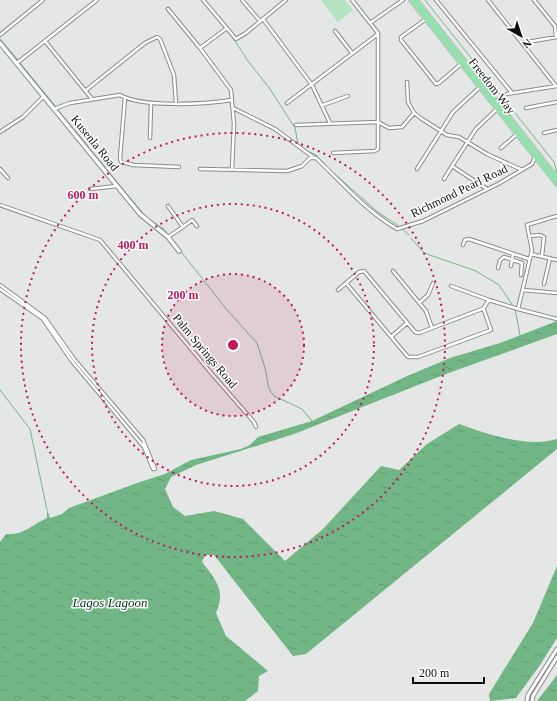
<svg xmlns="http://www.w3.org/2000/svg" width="557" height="701" font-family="'Times New Roman',serif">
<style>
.pitch{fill:#b3e3bf}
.water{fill:url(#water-ripples)}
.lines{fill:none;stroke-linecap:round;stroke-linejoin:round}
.stream{stroke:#71b684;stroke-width:1}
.minor-casing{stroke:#898c8a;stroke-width:4.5}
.tertiary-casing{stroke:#898c8a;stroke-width:5}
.secondary-casing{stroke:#898c8a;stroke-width:5.5}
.primary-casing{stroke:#c0c0c0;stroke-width:6}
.minor{stroke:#fff;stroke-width:2.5}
.tertiary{stroke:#fff;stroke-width:3}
.secondary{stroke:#fff;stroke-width:3.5}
.primary{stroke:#94e0af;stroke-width:4}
.ring{fill:none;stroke:#c2185b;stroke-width:2;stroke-dasharray:2 4}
.labels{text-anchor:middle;stroke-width:3;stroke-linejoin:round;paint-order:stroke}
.street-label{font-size:12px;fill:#0c0d0c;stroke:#fff}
.water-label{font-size:13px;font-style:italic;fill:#003717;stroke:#fff}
.centre{fill:#c2185b;stroke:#fff;stroke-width:2}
.ring-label{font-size:12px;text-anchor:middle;font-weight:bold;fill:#c2185b;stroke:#fff;stroke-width:3;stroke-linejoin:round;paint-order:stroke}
</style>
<defs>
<pattern id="water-ripples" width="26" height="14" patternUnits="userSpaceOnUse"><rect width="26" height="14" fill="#71b684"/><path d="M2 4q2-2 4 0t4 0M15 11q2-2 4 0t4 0" fill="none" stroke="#619b71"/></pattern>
</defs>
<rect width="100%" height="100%" fill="#e4e7e5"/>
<!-- pitch -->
<path class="pitch" d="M321,0H345L353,10L338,22Z"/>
<!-- water -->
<path class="water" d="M557,321V334L446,374L294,434L196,465L171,477L165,489L173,507L185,516L214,511L243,519L285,561L323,529L381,466L399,470L427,444L459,424C487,434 527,448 557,439V449L306,654L293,656L214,555H205L202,562C216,580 226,591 216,613L226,636L268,671L259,676L258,691L245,701H0V542L6,534C23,536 33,524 47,518V510L50,518L62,514L69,508L137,483L165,474L191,460L241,449L250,445L258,437L312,421L405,377L450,358L500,343Z
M557,566V638L540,665L516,698L490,701L489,694L533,623Z
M557,675V701H537Z"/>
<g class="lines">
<!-- stream -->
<path class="stream" d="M425,0L554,162L557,173
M219,21L231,35
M233,38L248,61L270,89L295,128L298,144
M0,39L18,60
M20,63L56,107
M58,110L61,113
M62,115L73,128
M75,130L88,146
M90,149L105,167
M305,150L316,155L327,166
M329,169L379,213L399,226
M107,170L146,217
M149,219L165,230L169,236
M402,229L409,235
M411,238L424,253L476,271L499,285L513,306
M171,239L228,311L257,343L265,368L269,389L274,396L302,409L312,421
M515,309L520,335
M0,390L30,429L47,510"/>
<!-- minor casing -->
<g class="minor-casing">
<path id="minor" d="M203,0L236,39L246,33L286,0
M242,0L260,21
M352,0L378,33
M436,0L512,93
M488,0L556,86
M534,0L555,26L556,37
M168,9L200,48L231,90L234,124L232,169
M263,19L312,85L330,123
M426,19L401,37V40L436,84L439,83L461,64
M370,23L403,0
M335,31L352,53
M0,35L43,0
M45,41L92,99
M522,43L557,37
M200,48L227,28
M17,63L97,0
M407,82L408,102L414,113L422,119L447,135L459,137L487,154L522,170
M85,91L145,43L157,37L160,39L174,75L176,103
M507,94L557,86
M125,98L120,158L121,162L134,165L179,167
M287,103L378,34
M323,105L348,96
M233,108L275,129L313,157
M526,108L557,102
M54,109L70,103L120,95C143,108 205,104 232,100
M296,125L378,122V33
M0,132L23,117L44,96
M544,133L557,130
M150,138L151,104
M501,148L517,134
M333,153L375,151L378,149V122L389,128L402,127L414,113
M0,169L8,178
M200,169L287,171L302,166L310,158H316C342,183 365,210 397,229L423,221L498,184L532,164L535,157
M417,169L453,112L480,87
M444,179L452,166
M90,189L117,186
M487,189L452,166L476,129L498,108
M0,205L100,240L212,374L254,422L256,427
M183,227L192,220L197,226
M529,236L540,235L544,237L542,256
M168,237L183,227L168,206
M463,245L465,240L469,239L529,259
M531,254L557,260
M511,266L513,254
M498,268L500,260L504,257L522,263L521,275
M393,271L426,311L432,328
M544,284L550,258
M0,285L45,318L74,359L143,440L155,469H153L144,447L71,360L43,319L0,289
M451,286L489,300
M338,290L359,272L364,271L415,332L419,333L482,309L484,310L491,330L418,357H408L346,283
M523,290L557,293
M419,303L428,295L433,283
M483,309L489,300L518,309L532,250L527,225L557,216
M518,309L557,319
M391,337L407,323"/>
</g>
<!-- tertiary casing -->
<g class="tertiary-casing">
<path id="tertiary" d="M527,701L528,695L557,649
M532,701L533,696L557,657"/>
</g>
<!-- secondary casing -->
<g class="secondary-casing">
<path id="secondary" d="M0,43L140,214L168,237L179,251"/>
</g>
<!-- primary casing -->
<g class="primary-casing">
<path id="primary" d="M411,0L557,184
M416,0L557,178"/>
</g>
<!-- minor -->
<use href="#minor" class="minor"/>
<!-- tertiary -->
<use href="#tertiary" class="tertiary"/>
<!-- secondary -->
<use href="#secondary" class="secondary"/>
<!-- primary -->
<use href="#primary" class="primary"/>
</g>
<!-- distance rings -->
<circle cx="233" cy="345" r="71" fill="#c2185b" fill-opacity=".12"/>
<g class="ring">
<circle cx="233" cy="345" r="71"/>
<circle cx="233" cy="345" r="141"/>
<circle cx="233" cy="345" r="212"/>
</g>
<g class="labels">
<!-- street labels -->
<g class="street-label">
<text transform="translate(492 86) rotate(52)" y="4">Freedom Way</text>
<text transform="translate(95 143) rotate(51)" y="4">Kusenla Road</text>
<text transform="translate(459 191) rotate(-26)" y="4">Richmond Pearl Road</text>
<text transform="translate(205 351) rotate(50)" y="4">Palm Springs Road</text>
</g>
<!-- water labels -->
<g class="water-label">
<text x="110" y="607">Lagos Lagoon</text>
</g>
</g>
<circle cx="233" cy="345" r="6" class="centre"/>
<g class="ring-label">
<text x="83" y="199">600 m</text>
<text x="133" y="249">400 m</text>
<text x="183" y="299">200 m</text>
</g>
<!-- north arrow -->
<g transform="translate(521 36) rotate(141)" stroke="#ffffff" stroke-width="3" paint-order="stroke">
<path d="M0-3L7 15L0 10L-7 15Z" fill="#0c0d0c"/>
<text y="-6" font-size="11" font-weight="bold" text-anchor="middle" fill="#0c0d0c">N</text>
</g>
<!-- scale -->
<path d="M413 677v6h71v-6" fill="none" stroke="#0c0d0c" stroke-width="2"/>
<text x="419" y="677" font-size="12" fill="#0c0d0c" stroke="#ffffff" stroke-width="3" paint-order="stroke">200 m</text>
</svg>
